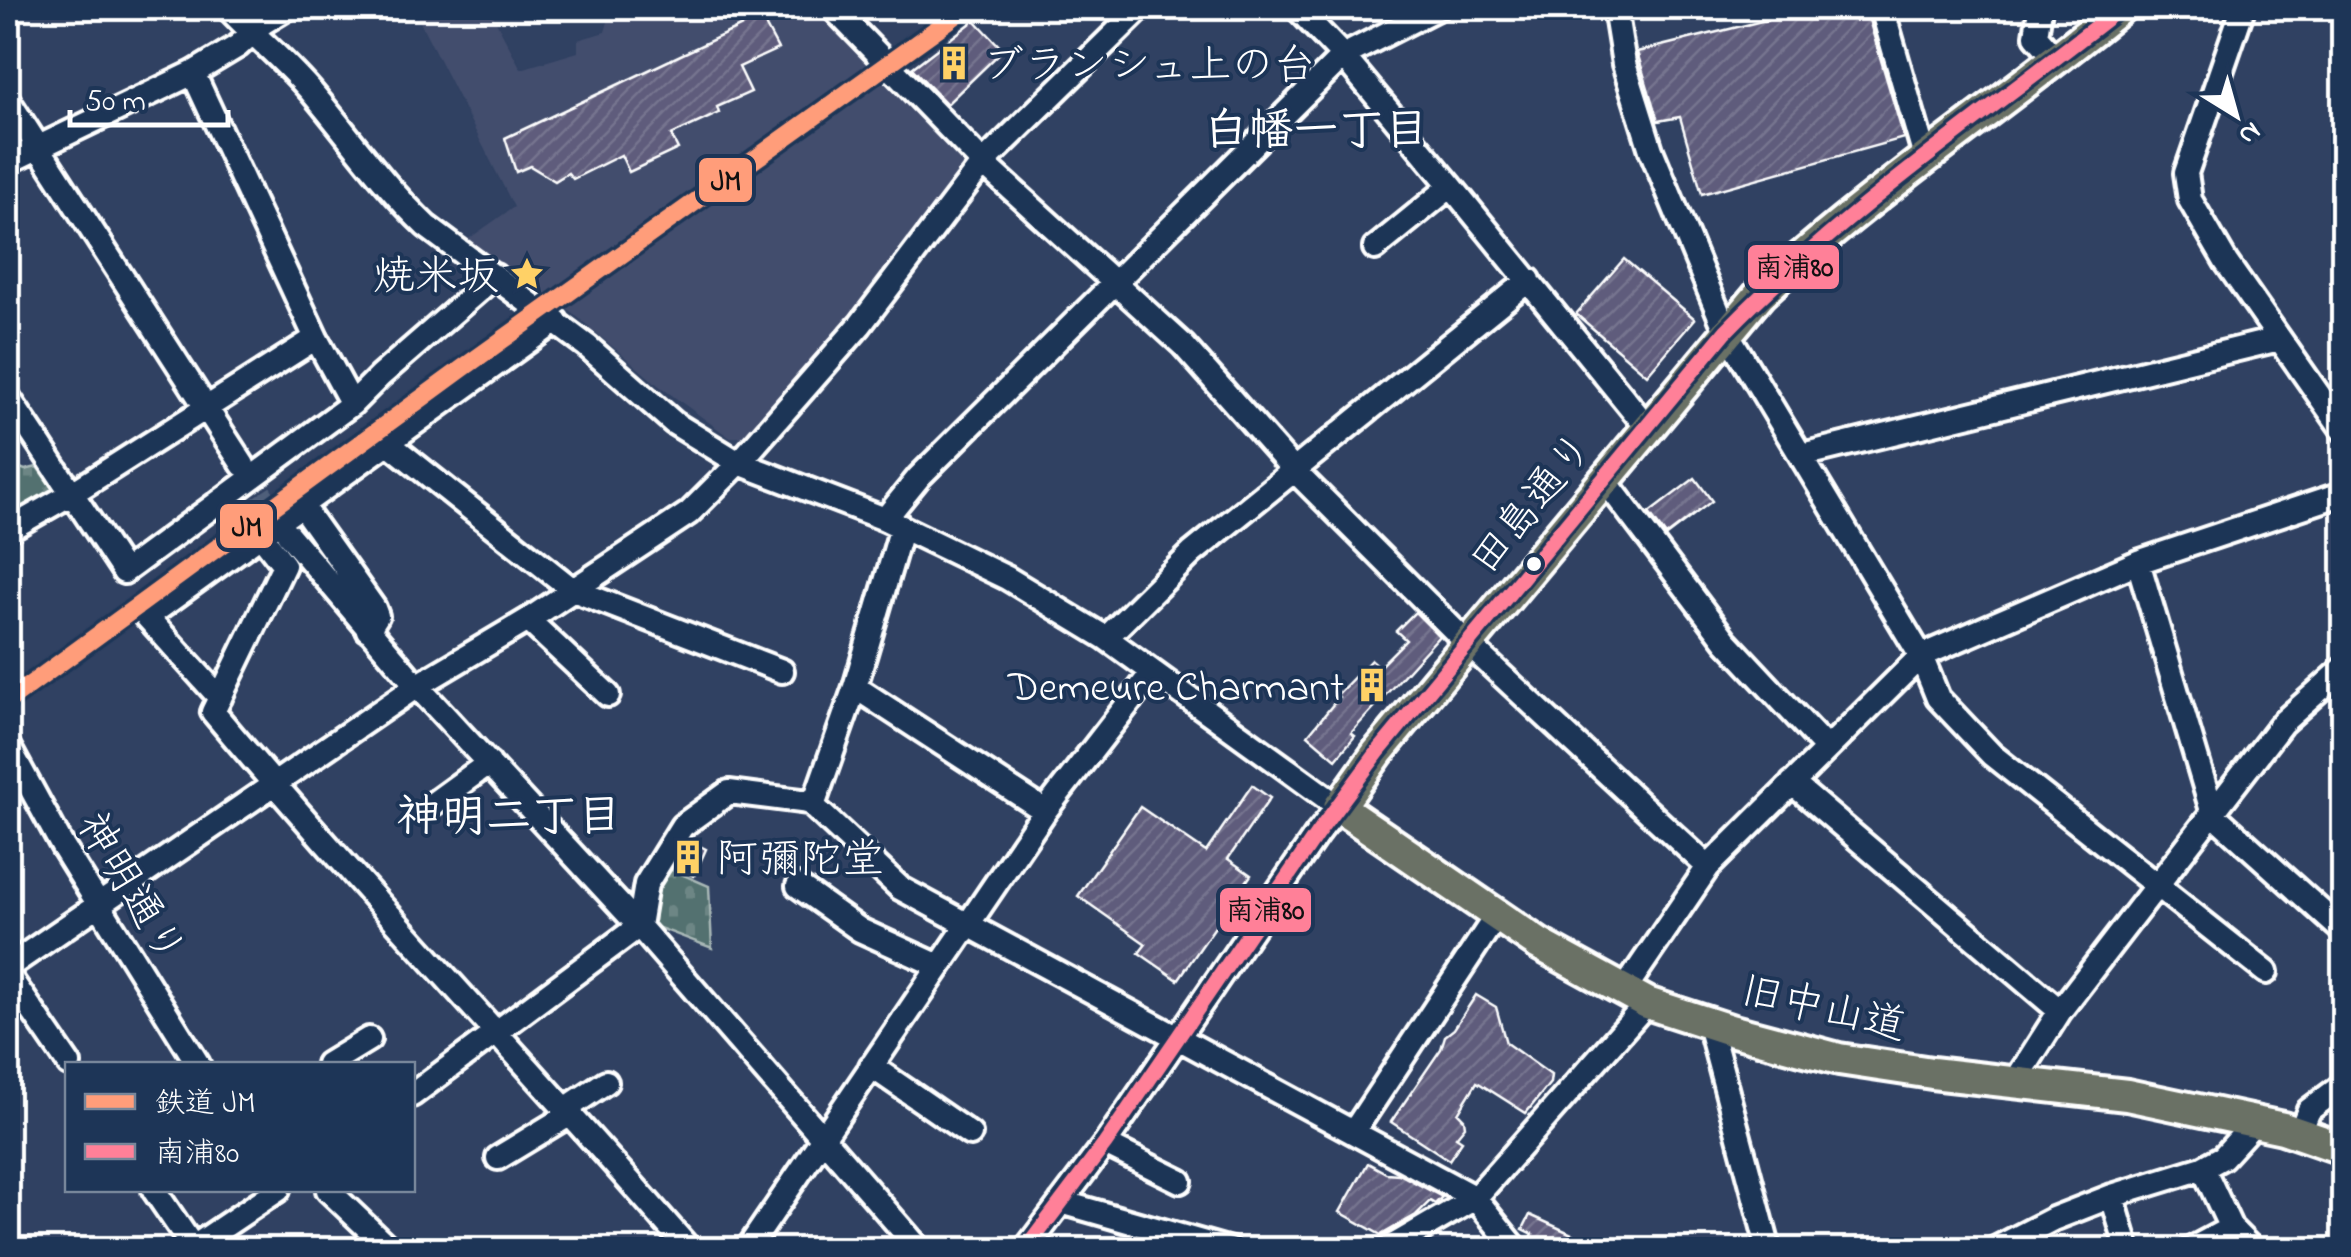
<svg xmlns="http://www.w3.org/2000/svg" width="2351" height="1257" font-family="'Indie Flower','Klee One',sans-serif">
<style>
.built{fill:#424d6d}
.cemetery{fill:url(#cemetery-stones);stroke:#a9b8b7;stroke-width:2.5}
.building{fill:url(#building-hatch);stroke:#fff;stroke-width:2.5}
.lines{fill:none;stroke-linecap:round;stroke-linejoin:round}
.minor-tunnel{stroke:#4f5e7a;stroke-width:22;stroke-dasharray:22 11;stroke-linecap:butt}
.minor-casing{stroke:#fff;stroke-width:30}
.major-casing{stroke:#fff;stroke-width:38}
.minor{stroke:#1d3557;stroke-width:22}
.major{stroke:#6b7165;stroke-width:30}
.bus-1-casing{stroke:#1d3557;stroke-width:22}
.bus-1{stroke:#ff8098;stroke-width:15}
.rail-1-casing{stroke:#1d3557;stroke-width:25}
.rail-1{stroke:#ff9d7a;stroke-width:18}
.bus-dot{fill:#fff;stroke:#1d3557;stroke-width:4}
.labels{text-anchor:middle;stroke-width:8;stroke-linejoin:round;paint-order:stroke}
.poi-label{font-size:42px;fill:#fff;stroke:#1d3557;text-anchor:start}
.street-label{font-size:42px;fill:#fff;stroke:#1d3557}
.neighbourhood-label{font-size:45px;font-weight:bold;fill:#fff;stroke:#1d3557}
.line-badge{stroke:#1d3557;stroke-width:4}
.pale-badge-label{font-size:28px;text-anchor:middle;font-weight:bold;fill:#111}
</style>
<defs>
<pattern id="cemetery-stones" width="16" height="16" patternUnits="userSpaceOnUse" patternTransform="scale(2.5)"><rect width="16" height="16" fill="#53716f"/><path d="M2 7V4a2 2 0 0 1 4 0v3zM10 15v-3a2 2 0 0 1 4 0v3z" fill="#6d8685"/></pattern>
<pattern id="building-hatch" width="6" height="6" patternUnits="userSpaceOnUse" patternTransform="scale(2.5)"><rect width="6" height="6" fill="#5e5c7b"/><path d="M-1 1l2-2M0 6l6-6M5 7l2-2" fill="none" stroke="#76748f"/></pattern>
</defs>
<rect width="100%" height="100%" fill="#304162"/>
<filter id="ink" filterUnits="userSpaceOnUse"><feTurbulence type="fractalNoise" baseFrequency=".01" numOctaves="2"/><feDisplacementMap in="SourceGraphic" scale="20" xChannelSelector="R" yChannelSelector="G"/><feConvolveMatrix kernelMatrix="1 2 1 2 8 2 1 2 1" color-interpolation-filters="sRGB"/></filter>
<g filter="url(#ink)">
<!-- built -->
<path class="built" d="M413,8H489L521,69L578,52V40L605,32L612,8H833L967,158L969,171L868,299L747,437H729L658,385L562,304L497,263L467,240L514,207Z"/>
<!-- cemetery -->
<path class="cemetery" d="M8,463L25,470L37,467L55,492L8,520Z
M665,867L709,886L712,948L654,926L656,884Z"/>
<!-- building -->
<path class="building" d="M1867,13L1904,138L1702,194L1680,117L1658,121L1637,52L1778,17Z
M761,17L778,49L739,67L751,92L717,107L719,113L671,135L678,149L629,172L621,155L573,179L568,173L555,181L530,166L516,172L505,138Z
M975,20L1003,50L947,104L912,68Z
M1624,259L1695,319L1647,375L1576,314Z
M1695,478L1712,501L1666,536L1649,513Z
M1415,612L1439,636L1351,733L1355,736L1336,759L1308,735L1339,697L1337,695L1371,660L1379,667L1406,640L1396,631Z
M1252,785L1270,798L1228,859L1251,875L1178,980L1139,953L1146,944L1078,896L1140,807L1206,852Z
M690,841L706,849L694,876L674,867Z
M1476,995L1496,1007L1506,1043L1551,1075L1550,1083L1526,1113L1477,1082L1458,1113L1464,1119L1465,1126L1456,1137L1462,1141L1449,1160L1391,1122L1441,1049L1445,1036L1454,1029Z
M1368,1163L1386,1173L1399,1174L1442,1197L1435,1204L1430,1201L1416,1215L1381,1235L1340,1212Z
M1530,1215L1607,1250H1536L1529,1241L1533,1234L1523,1229Z"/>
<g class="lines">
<!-- minor-tunnel -->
<path class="minor-tunnel" d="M243,465L288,534"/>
<!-- minor casing -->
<g class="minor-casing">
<path id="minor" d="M228,8C256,38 289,64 315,96C352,140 384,186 426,226L587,346L674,423L739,463L885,519L1007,578L1106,638L1339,807L1317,834L1105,1144L1025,1250
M833,8L983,163L1183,345L1293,469L1468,644L1708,867
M1297,8L1343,56L1451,186L1647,427
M1615,8L1624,64L1651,150L1726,331L1921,656L1938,698L1992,755L2266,972
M1882,8L1925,157
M2040,8L2036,36L2057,60
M2243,8L2186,173L2190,200L2226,262L2344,431
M193,73L316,338L352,404
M8,100L243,465
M8,162L193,73L238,46L264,22L287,8
M1375,248L1451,186
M8,397L124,572L352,404L380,376L495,276
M387,442L573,590L782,671
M1802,455L2279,339
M1604,479L1726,641L1827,749
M301,505L374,608L377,616L368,630
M885,519L919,477L1343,56L1437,8
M8,530L71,494L316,338
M260,534L284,565L213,712C367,896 533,1069 690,1250
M288,534L417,686L639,926L920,1250
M2138,562L2213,814L2344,932
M528,620L608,695
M1106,638L1192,553L1529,280
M855,687L1045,811
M220,698L147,617L556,321
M8,746L63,847L198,1064
M1792,783L2060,1011
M434,803L489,763
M813,806L855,687L902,527
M798,886L860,930L939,966
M8,967L417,686L528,620L689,513L739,463L860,325L983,163L1141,8
M8,975L69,1064
M1623,992L1708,867L1921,656L2138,562L2344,493
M1709,1024L1769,1250
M328,1064L369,1039
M871,1066L970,1134
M2015,1082L2060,1011L2282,723L2344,668
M412,1095L639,926L646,884L682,826L729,792L809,802L900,888L1475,1198L1517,1250
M567,1108L606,1082
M1354,1131L1496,916
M2300,1132L2309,1110L2344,1084
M1105,1144L1180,1181
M498,1158L572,1113
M2203,1168L2231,1228
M154,1190L195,1250
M328,1190L391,1250
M2112,1196L2128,1250
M1061,1202L1230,1250
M189,1250L278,1190
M747,1250L1045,811L1152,673
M1386,1250L1475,1198L1647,1003
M1993,1250L2053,1219L2112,1196L2203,1168L2223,1157L2255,1122
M2190,1250L2231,1228L2253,1250"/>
</g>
<!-- major casing -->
<g class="major-casing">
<path id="major" d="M2120,8C2002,105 1873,190 1760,294L1378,752L1339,807L1539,944L1647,1003L1730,1030L1839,1059L1932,1073L2127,1095L2283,1128L2344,1149"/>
</g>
<!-- minor -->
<use href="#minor" class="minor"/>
<!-- major -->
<use href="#major" class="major"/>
<!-- bus-1 casing -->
<g class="bus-1-casing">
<path id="bus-1" d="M1025,1250L1105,1144L1317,834L1378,752L1726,331C1845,209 1986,114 2120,8"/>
</g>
<!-- bus-1 -->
<use href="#bus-1" class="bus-1"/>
<!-- rail-1 casing -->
<g class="rail-1-casing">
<path id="rail-1" d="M8,701L463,368L966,8"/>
</g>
<!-- rail-1 -->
<use href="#rail-1" class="rail-1"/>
</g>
</g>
<!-- icons -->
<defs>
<g id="building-bare" transform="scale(2.7)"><path d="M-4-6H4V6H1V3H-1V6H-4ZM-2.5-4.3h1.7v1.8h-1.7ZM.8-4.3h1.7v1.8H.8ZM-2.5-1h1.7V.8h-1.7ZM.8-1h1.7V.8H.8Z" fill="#ffd166" stroke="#1d3557" stroke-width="2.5" paint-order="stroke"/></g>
<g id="sight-bare" transform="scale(2.7)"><path d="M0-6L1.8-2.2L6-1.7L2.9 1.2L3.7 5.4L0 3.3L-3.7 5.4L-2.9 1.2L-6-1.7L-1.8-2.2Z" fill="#ffd166" stroke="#1d3557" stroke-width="2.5" paint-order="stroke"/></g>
</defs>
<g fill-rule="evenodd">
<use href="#building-bare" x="954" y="63"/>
<use href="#sight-bare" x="527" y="274"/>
<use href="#building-bare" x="1372" y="685"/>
<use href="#building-bare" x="688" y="857"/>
</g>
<!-- markers -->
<circle class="bus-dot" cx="1534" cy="564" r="9"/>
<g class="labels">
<!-- poi labels -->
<g class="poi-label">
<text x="982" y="78">ブランシュ上の台</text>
<text x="499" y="289" text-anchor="end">焼米坂</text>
<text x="1344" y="700" text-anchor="end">Demeure Charmant</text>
<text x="716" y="872">阿彌陀堂</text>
</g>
<!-- street labels -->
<g class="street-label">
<text transform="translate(1530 502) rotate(-51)" y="15">田島通り</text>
<text transform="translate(133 887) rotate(59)" y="15">神明通り</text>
<text transform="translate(1824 1006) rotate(13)" y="15">旧中山道</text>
</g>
<!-- neighbourhood labels -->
<g class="neighbourhood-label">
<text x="1316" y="144">白幡一丁目</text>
<text x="509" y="830">神明二丁目</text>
</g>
</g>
<g class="line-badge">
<rect x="697" y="156" width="57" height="48" rx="10" fill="#ff9d7a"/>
<rect x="1746" y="243" width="95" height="48" rx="10" fill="#ff8098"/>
<rect x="218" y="502" width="57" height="48" rx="10" fill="#ff9d7a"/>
<rect x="1218" y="886" width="95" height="48" rx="10" fill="#ff8098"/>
</g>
<g class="pale-badge-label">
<text x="726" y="190">JM</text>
<text x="1794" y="276">南浦80</text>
<text x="247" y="536">JM</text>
<text x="1265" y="919">南浦80</text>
</g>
<!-- margin -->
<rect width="2351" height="1257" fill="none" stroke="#1d3557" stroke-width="40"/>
<rect x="20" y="20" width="2311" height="1217" fill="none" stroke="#fff" stroke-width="4" filter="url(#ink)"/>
<!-- legend -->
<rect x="65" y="1062" width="350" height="130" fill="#1d3557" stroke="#77869a" stroke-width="2.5"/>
<rect x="85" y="1094" width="50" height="15" fill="#ff9d7a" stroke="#77869a" stroke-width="2.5"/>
<text x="155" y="1112" font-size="30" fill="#ffffff">鉄道 JM</text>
<rect x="85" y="1144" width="50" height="15" fill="#ff8098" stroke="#77869a" stroke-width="2.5"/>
<text x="155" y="1162" font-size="30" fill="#ffffff">南浦80</text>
<!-- north arrow -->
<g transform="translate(2236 115) rotate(143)" stroke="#1d3557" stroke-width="8" paint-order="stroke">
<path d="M0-8L18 38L0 25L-18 38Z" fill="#ffffff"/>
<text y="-15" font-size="28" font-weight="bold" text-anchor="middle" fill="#ffffff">N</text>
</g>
<!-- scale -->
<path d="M70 110v15h158v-15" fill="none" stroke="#ffffff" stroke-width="5"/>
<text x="85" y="110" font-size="30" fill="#ffffff" stroke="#1d3557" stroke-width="8" paint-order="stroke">50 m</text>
</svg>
